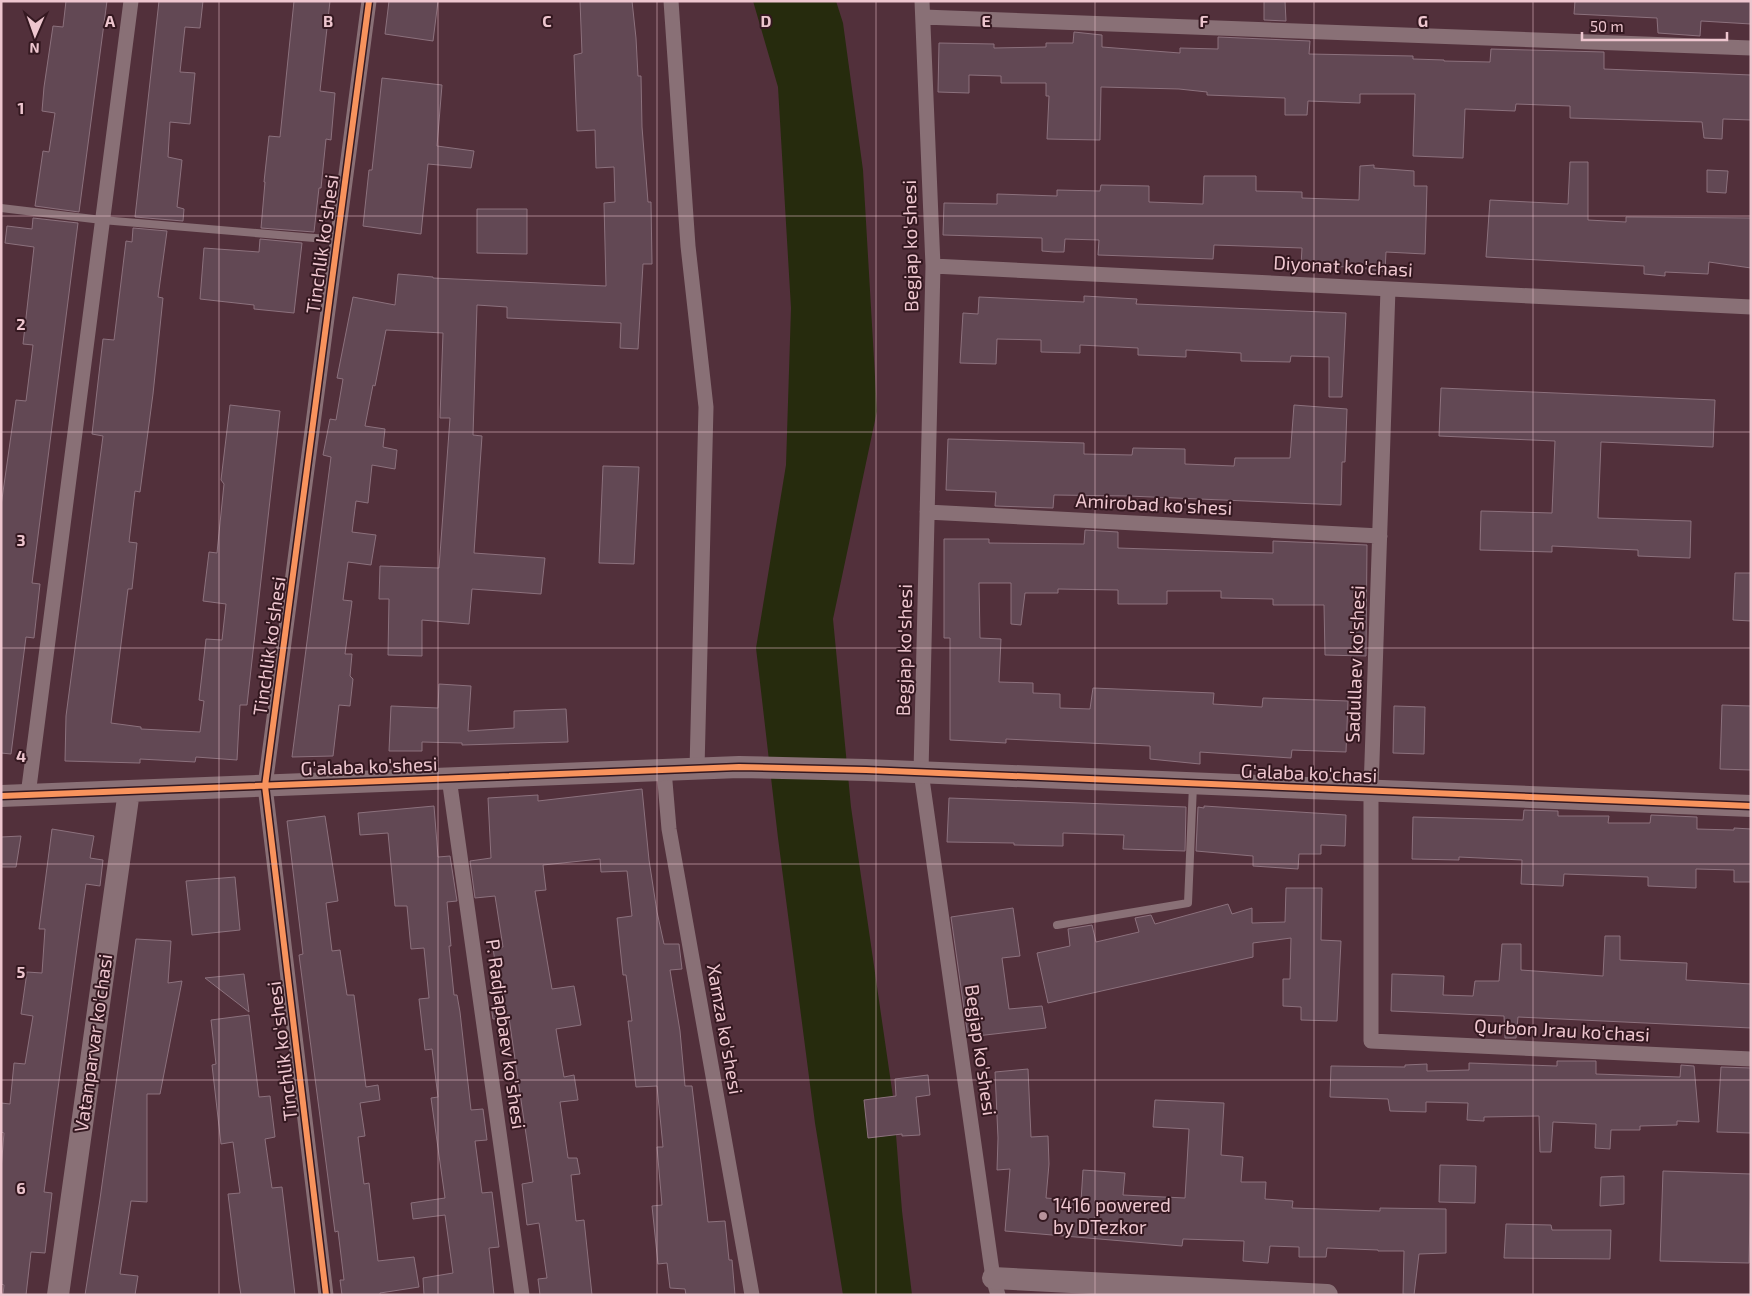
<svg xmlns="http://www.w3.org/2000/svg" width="1752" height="1296" font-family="'Exo 2',sans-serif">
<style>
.water{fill:#262b0d}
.building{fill:#624854;stroke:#8c717d}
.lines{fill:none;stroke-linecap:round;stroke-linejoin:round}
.lane{stroke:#897076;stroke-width:8}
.street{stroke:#897076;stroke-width:15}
.secondary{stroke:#897076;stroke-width:22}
.cycleway-casing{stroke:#341820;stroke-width:9}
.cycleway{stroke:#f8935d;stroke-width:6}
.grid{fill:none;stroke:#eec6cf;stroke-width:1;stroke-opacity:0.55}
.poi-dot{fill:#b7929b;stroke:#341820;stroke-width:2}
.labels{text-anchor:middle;stroke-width:4;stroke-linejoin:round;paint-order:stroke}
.street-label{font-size:19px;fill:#eec6cf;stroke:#341820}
.poi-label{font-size:19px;fill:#eec6cf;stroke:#341820;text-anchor:start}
.grid-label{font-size:16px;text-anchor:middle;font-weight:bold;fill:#eec6cf;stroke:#341820;stroke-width:4;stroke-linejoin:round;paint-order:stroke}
</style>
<rect width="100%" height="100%" fill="#52303b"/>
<!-- water -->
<path class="water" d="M753,1H836L843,23L863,170L877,411L833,619L851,807L893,1097L902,1211L912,1295H843L815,1123L778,838L756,648L786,465L791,308L778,87Z"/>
<!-- building -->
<path class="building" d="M66,1H107L79,212L35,206L43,151L49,152L55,113L42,111L44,87L53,26L63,27Z
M159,1H203L200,28L185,27L180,72L195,73L190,124L170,122L168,157L182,160L177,207L184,209L183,221L135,217Z
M294,1H330L320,91L335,93L331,140L326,139L321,188H319L314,232L261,228L265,182H264L269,136L280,137Z
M389,1H438L433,41L385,34Z
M580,1H632L636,38L638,76H641L642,127L648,202H651L652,264H643L638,349L620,348L621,323L507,318V307L477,305L473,435L482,436L474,553L545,558L541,594L472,589L469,624L422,620V656L388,655L389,599H379L380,566L439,568L450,418H440L443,333L386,330L375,386L373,385L365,426L385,429L383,447L397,450L395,469L372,465L368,503L356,501L352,532L376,535L371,565L348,562L343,600L352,601L345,654H352L350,676L353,679L350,706L339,705L333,756L292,757L331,457L323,455L330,419L336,420L343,379L337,378L353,297L395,305L398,274L433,277V278L606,286L604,203L615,202L614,167L596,168L595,130L577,131L574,55L582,53Z
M1264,1H1285L1286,21L1264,20Z
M1575,1H1751V24L1701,21L1700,36L1658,33L1657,18L1574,14Z
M1074,32L1102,35V47L1180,53V48L1218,49V37L1310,41L1309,54L1413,56V59L1444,60V61L1490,62L1491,49L1604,52V69L1751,75V120L1723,119L1722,139L1704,138L1702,122L1570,118V106L1516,104L1515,111L1465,109L1463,158L1413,156L1415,94H1360V103L1308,101L1307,115H1285V98L1207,95V92L1179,89L1101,87L1100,140L1047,139L1049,96H1046V83H1001V76L969,75V93L938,92L939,43L994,44V48L1046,47V43H1073Z
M382,78L442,85L437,146L474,151L471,168L428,164L421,234L363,226L369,170H372Z
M1570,162H1588V220L1626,222V217L1751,218V268L1709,262L1708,274L1665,272V276L1644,274V266L1486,257L1490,200L1568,204Z
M1374,165V168L1414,171V186H1427L1425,254L1386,252L1385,272L1356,267L1301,266L1302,248L1214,245L1213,259L1098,255L1099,240L1065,239L1064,252H1054L1042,251V238L943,235L944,203L997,204V194L1057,196V190L1100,191L1101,185L1149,186V202L1203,204L1204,176H1256V191L1302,192V198L1359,200L1360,166Z
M1707,170L1728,171L1726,193L1707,192Z
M477,209H527V254L477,253Z
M33,218L78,223L32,583L40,584L34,638L26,637L11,754L1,753V506L16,400L26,401L33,345L23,344L34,247L5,243L7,226L32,229Z
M133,228L167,231L158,297L163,298L153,394L140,492L135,491L129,542L137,543L132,589H128L111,723L141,727V729L200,732L204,701L199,700L206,639L222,640L226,604L203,601L209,552L217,553L224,484L221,480L230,405L280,411L247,705H240L237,760L196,757L195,762L140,759V763L65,761L66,716L103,436L92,434L103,339L114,340L126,241L132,242Z
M260,239L302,243L294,313L254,309V305L200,299L204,248L259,252Z
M1084,296L1137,299L1136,304L1346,313L1342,397H1329V357L1291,356L1290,362L1241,361V353L1186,350V357L1138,355V348L1080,345V353L1041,352V340L997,339L996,364L960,363L963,313L978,314L979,297L1084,302Z
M1441,388L1715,400L1713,447L1601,442L1598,518L1691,521L1690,558L1638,556V550L1552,546V552L1480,550L1481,511L1552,513L1555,441L1439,436Z
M1294,405L1347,409L1345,462H1342L1341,505L1128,496L1054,495L1053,508L995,506L996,492L946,490L948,439L1084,443V454L1132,455L1133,448L1185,449V464L1234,466L1235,458H1290Z
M603,466L639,467L634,564L599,563Z
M1085,530L1118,532V548L1273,553V541L1367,545L1366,656L1325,655L1324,605H1273V599L1221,598V591H1167V604H1118V590L1058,589V593H1025L1021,625L1011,624V583H979L980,638L1001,639L999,682L1033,683V693L1060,694V708L1090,709L1093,688L1214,693L1213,704L1262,707L1263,698L1348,701L1346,752L1292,750L1291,758L1200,752V764L1150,759V746L1006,739V743L950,740V638H944V539H989V543L1084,544Z
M1735,573H1751V621L1733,620Z
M439,684L471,686L468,731L514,728V711L566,709L568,742L462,745V743L422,742V751H389L391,706L438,708Z
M1722,705L1751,706V770L1720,769Z
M1394,706L1425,707L1424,754L1393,753Z
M642,789L649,860L657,912L664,944H679L682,969L670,970L680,1031L685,1086H692L708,1222L725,1221L729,1260H732L735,1295H686L685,1289L670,1288L667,1263L658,1264L652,1206L662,1205L657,1147H663L657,1086L636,1087L628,1021H632L626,975H623L617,918L632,916L627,871L601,872L600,859L543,865L546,890L535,891L552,989L574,986L581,1025L556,1029L564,1077L574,1075L578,1100L560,1102L568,1158H577L580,1174L571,1175L576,1221L584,1220L592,1295H540L538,1279L547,1278L539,1223L527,1225L522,1184L533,1182L509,1018L493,1019L491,1006L501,1004L493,948L503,947L495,896L475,898L470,861L491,858L488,798L538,795V801Z
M949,798L1186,807L1185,851L1123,849L1124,835L1063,833V846L1014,845V843L947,842Z
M434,806L438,857L450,856L457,901L447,902L451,946H449L454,995H457L460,1012L471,1110L483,1109L487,1140L475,1141L482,1193L492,1192L499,1247L489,1248L494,1295H424L423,1278L453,1273L445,1215L413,1219L411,1203L445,1198L431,1098L438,1097L432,1049L425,1050L419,999L429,998L424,948L411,949L407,906H395L388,833L360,835L358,813Z
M1204,806L1346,815L1345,846L1321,845V854H1299L1298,869L1253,866V856L1196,851L1198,807L1204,808Z
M1524,810L1558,811V816H1609L1608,823H1650L1651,815L1697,817V829L1734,830V828L1751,829V882H1734V870L1696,869V888L1648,886V877L1564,874L1563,886L1521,884L1522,860L1459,857V860L1412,859L1413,817L1523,820Z
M325,816L338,901L326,903L332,951L340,950L347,995H354L366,1087L378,1085L380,1100L360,1103L365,1136L358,1137L364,1184L369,1183L378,1261L414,1257L419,1287L380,1293V1295H342L340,1280H344L338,1231L335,1232L299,955L303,954L287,821Z
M52,829L94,836L90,858L103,860L100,886L86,884L79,933L44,1192L52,1193L45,1253L31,1252L26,1295H3L4,1285L1,1284V1170L4,1133L1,1132V1103L10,1104L14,1063L25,1064L33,1016L21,1014L27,972L42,973L45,929H39Z
M21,836L16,867H1V837Z
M235,877L240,930L192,935L186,881Z
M1286,888H1322L1321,940L1341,941L1337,1021L1301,1020V1007L1283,1006V979H1290L1291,938L1253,943V957L1048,1003L1037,953L1070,946L1068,929L1092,925L1096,942L1139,932L1135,918L1151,915L1155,924L1228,904L1232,914L1252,908V923L1285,922Z
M1013,908L1020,956L1002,958L1009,1009L1042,1006L1046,1028L968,1037L951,917Z
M1605,936H1620V960L1687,963L1686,980L1751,984V1028L1518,1017L1516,1038H1505L1504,1016L1391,1011L1392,974L1444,976L1443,995L1473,996L1475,981H1499L1502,944H1521V970L1603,976Z
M136,939L171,941L168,983L182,981L160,1094H147V1202L131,1201L120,1274L138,1276L135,1295H85L100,1199Z
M244,974L249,1012L205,978Z
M249,1015L259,1097L270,1096L275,1137L265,1139L272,1188L282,1187L295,1295H241L239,1283L228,1194L240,1193L233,1142L221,1144L212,1065L216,1064L211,1020Z
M1557,1061H1596V1074L1680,1077L1681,1065L1694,1066L1699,1122L1677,1121V1125L1640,1126V1130H1611L1610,1149L1595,1148L1596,1124L1553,1122L1551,1152H1540L1539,1116L1484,1117V1121L1467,1120L1468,1103L1426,1102V1112L1390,1111L1388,1099L1330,1097L1331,1066L1405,1067V1065L1427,1064V1071L1469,1070V1063L1557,1066Z
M1721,1067L1751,1068V1133L1717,1132Z
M1028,1069L1031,1137L1048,1136L1049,1164L1046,1198L1081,1201L1083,1170L1125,1173L1123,1195L1185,1198L1189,1129L1153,1127L1155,1100L1224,1103L1221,1155L1243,1157L1241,1182H1266L1265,1199L1293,1201L1292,1208L1380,1211V1208L1446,1209V1253L1419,1254L1414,1295H1410L1403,1294L1404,1251H1378V1250L1327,1248L1326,1257H1299V1247L1270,1246L1268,1263L1243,1261L1244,1241L1183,1239L1182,1246L1005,1231L1010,1169L997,1170L998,1138L995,1072Z
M928,1075L930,1095L916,1097L920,1135L902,1136V1134L868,1138L864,1100L896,1096L895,1079Z
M1440,1165L1476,1166L1475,1203L1439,1202Z
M1663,1171L1751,1174L1749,1263L1660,1261Z
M1624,1176V1204L1600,1206L1601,1177Z
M1506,1224L1551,1225L1552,1230H1611L1610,1259L1504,1258Z"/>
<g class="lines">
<!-- lane -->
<path class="lane" d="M1,208L102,220L338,240
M1057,925L1188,903L1193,785"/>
<!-- street -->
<path class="street" d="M671,1L688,246L706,407L697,769
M922,1L933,266L921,772L993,1278L998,1295
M923,17L1751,48
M933,266L1751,307
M1388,289L1371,790V1041L1751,1059
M927,512L1380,536
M664,770L669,829L752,1295
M449,778L522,1295
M28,795L131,1
M326,1295L265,786L369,1"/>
<!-- secondary -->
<path class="secondary" d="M1,796L739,767L866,770L1751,806
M993,1278L1327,1295
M58,1295L129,791"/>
<!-- cycleway casing -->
<g class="cycleway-casing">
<path id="cycleway" d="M1,796L739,767L866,770L1751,806
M326,1295L265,786L369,1"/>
</g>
<!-- cycleway -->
<use href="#cycleway" class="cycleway"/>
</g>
<!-- grid -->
<path class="grid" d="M219,1V1295M438,1V1295M657,1V1295M876,1V1295M1095,1V1295M1314,1V1295M1533,1V1295M1,216H1751M1,432H1751M1,648H1751M1,864H1751M1,1080H1751"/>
<!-- markers -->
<circle class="poi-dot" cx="1043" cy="1216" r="5"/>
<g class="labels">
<!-- street labels -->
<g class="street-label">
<text transform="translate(322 244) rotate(-82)" y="7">Tinchlik ko'shesi</text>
<text transform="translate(910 246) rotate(-91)" y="7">Begjap ko'shesi</text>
<text transform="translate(1343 266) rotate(3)" y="7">Diyonat ko'chasi</text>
<text transform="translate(1154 504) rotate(3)" y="7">Amirobad ko'shesi</text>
<text transform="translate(269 646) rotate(-82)" y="7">Tinchlik ko'shesi</text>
<text transform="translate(904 650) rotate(-89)" y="7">Begjap ko'shesi</text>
<text transform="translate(1355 664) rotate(-88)" y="7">Sadullaev ko'shesi</text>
<text transform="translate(369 766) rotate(-2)" y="7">G'alaba ko'shesi</text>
<text transform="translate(1309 773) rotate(2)" y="7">G'alaba ko'chasi</text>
<text transform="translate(725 1029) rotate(80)" y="7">Xamza ko'shesi</text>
<text transform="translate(1562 1030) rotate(3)" y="7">Qurbon Jrau ko'chasi</text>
<text transform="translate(506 1034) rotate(82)" y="7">P. Radjapbaev ko'shesi</text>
<text transform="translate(93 1043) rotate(-82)" y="7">Vatanparvar ko'chasi</text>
<text transform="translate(981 1050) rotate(82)" y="7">Begjap ko'shesi</text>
<text transform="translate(282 1051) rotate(-97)" y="7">Tinchlik ko'shesi</text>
</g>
<!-- poi labels -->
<g class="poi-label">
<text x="1053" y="1212">1416 powered<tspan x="1053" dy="22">by DTezkor</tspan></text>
</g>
</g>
<g class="grid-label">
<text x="110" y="27">A</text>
<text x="328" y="27">B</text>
<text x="547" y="27">C</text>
<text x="766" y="27">D</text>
<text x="986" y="27">E</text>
<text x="1204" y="27">F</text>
<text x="1423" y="27">G</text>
<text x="21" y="114">1</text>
<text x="21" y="330">2</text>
<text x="21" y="546">3</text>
<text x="21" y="762">4</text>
<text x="21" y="978">5</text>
<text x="21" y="1194">6</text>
</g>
<!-- border -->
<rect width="1752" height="1296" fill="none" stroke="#eec6cf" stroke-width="5"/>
<!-- north arrow -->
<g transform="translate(35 35) rotate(182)" stroke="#341820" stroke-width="4" paint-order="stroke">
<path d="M0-4L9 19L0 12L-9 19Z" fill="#eec6cf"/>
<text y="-8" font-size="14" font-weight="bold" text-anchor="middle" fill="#eec6cf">N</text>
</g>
<!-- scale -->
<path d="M1582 32v8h145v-8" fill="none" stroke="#eec6cf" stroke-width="2.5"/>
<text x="1590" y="32" font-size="15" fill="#eec6cf" stroke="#341820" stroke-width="4" paint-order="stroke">50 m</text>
</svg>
